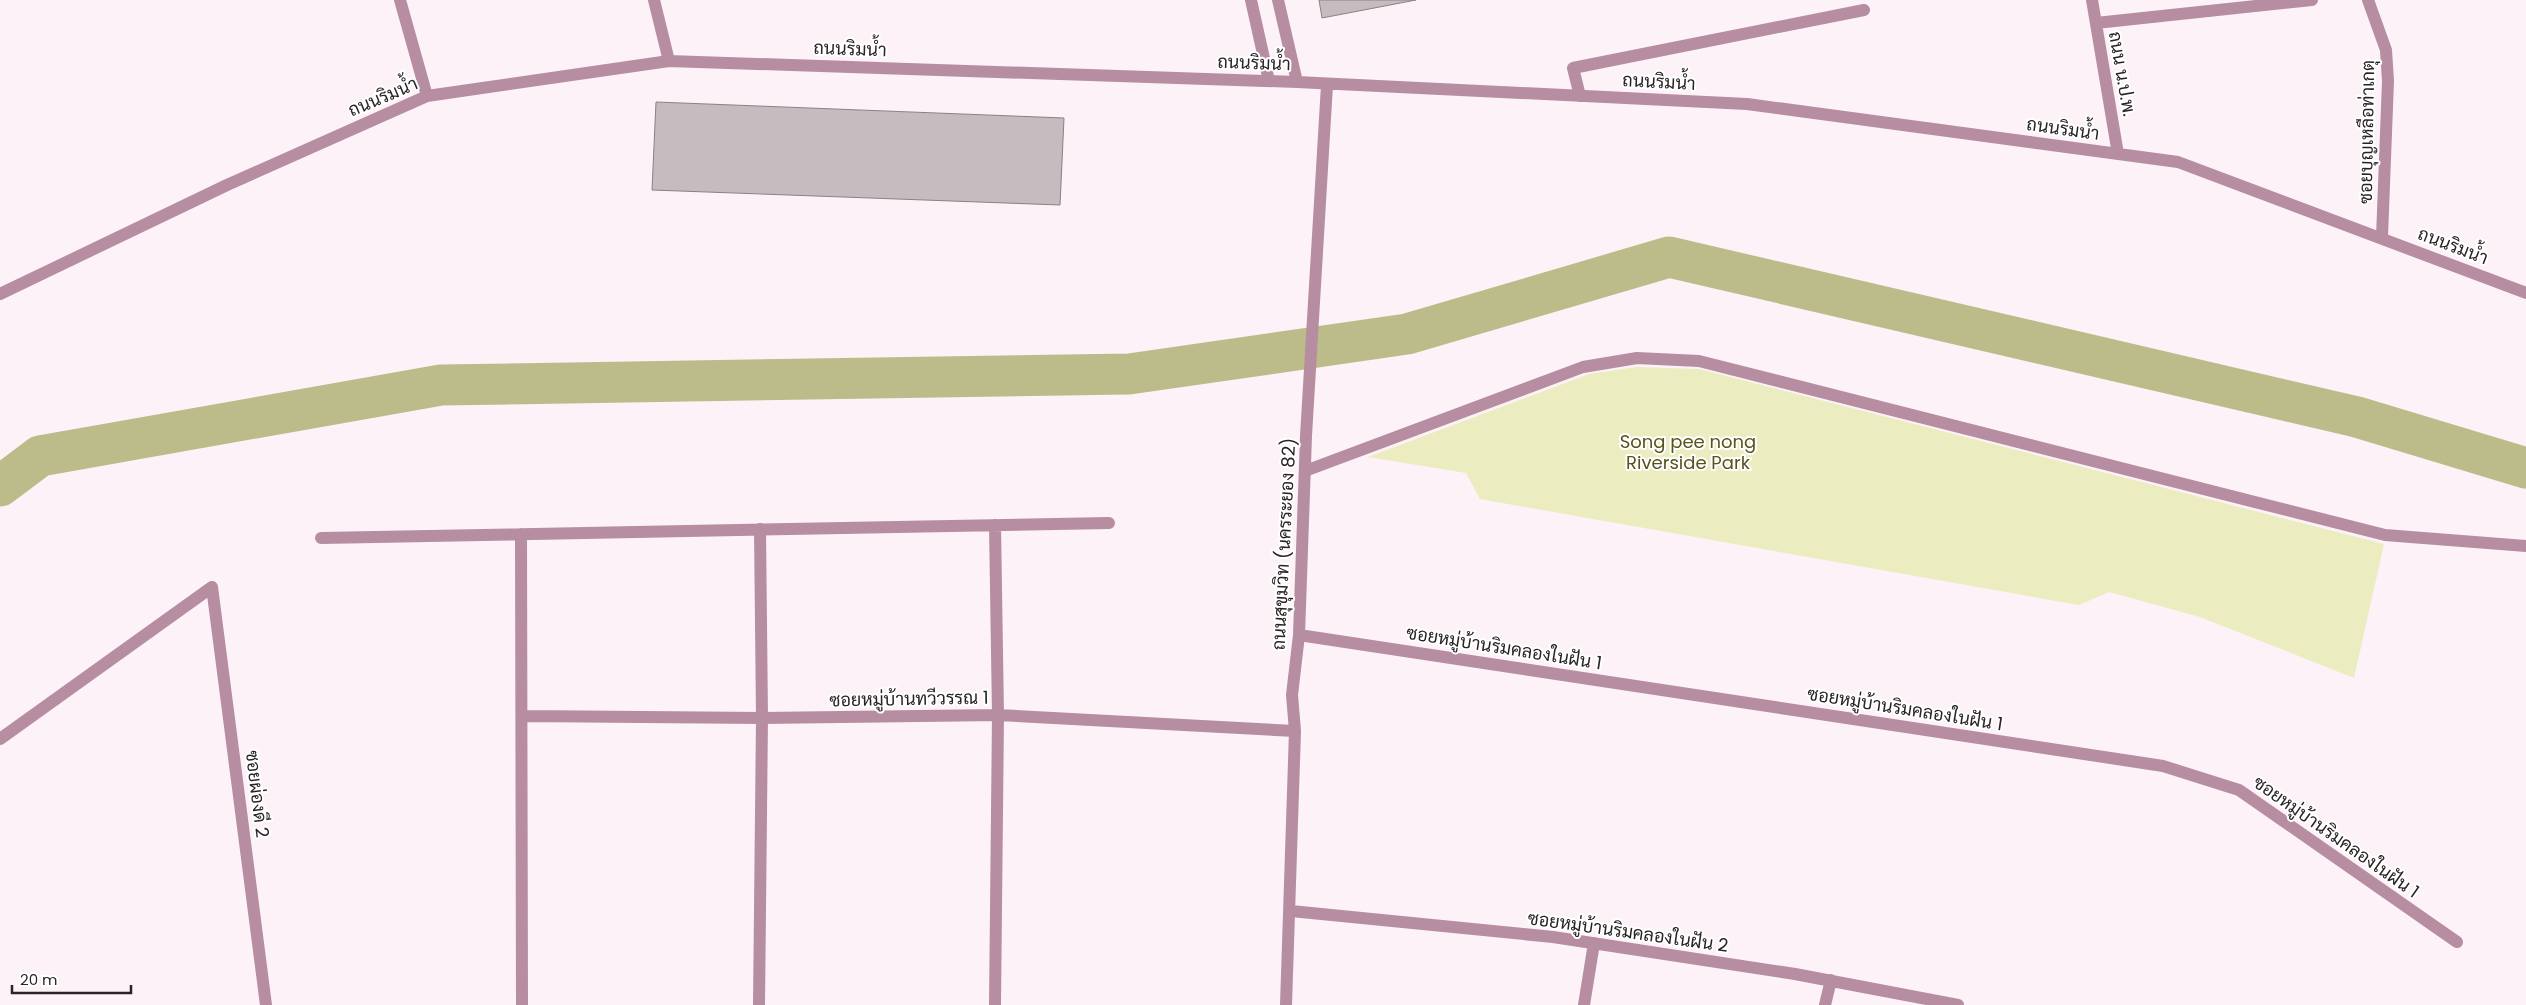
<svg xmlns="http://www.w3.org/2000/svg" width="2526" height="1005" font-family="Poppins,Sarabun,sans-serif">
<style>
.green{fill:#ebecbf}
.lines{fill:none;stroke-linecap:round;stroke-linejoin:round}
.canal{stroke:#bcbc8b;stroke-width:41}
.building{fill:#c6bcc0;stroke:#8a8185}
.street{stroke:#b78da1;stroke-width:12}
.labels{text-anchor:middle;stroke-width:4;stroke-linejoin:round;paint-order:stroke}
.street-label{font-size:18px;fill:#282426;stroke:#fff}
.park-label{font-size:18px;fill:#55541c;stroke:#fff}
</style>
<rect width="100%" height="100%" fill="#fdf2f7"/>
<!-- green -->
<path class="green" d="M1636,367L1699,369L2384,544L2354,678L2200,617L2109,592L2079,605L1480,499L1466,473L1368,457L1589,374Z"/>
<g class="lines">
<!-- canal -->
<path class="canal" d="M0,486L40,456L441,385L1129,374L1407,334L1669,257L2357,417L2526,468"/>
</g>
<!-- building -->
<path class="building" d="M1319,0H1416L1322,18Z
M656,102L1064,118L1060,205L652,190Z"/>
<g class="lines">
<!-- street -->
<path class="street" d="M400,0L427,96
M654,0L669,61
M1251,0L1269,81
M1278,0L1297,82
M2092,0L2118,154
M2368,0L2386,50L2388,81L2382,237
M2096,23L2312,0
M1580,96L1573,68L1864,10
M0,294L227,185L427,96L669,61L1297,82L1747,104L2178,162L2526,293
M1305,471L1583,367L1637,358L1699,361L2385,535L2526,546
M521,534L522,1005
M321,538L1109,523
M1299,635L2163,766L2239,790L2457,942
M523,716L762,718L998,715L1295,731
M0,739L212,587L266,1005
M1291,911L1553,937L1795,974L1958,1005
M759,1005L762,718L760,529
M995,1005L998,715L995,525
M1286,1005L1295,731L1292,695L1299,635L1306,436L1327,85
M1584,1005L1594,943
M1825,1005L1831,980"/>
</g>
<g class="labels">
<!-- street labels -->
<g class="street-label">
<text transform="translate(850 49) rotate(2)" y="6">ถนนริมน้ำ</text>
<text transform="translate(1254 63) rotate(2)" y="6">ถนนริมน้ำ</text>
<text transform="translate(2122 74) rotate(80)" y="6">ถนน น.ป.พ.</text>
<text transform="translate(1659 82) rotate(3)" y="6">ถนนริมน้ำ</text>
<text transform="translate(383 97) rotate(-23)" y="6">ถนนริมน้ำ</text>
<text transform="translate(2063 129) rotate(8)" y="6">ถนนริมน้ำ</text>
<text transform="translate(2367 132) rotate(-89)" y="6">ซอยบุญเหลือท่าเกตุ</text>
<text transform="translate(2453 246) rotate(21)" y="6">ถนนริมน้ำ</text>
<text transform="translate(1284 544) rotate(-87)" y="6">ถนนสุขุมวิท (นครระยอง 82)</text>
<text transform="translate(1504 648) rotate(9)" y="6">ซอยหมู่บ้านริมคลองในฝัน 1</text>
<text transform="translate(909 699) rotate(-1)" y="6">ซอยหมู่บ้านทวีวรรณ 1</text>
<text transform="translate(1905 709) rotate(9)" y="6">ซอยหมู่บ้านริมคลองในฝัน 1</text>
<text transform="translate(257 794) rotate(83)" y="6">ซอยผ่องดี 2</text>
<text transform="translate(2336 837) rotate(35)" y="6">ซอยหมู่บ้านริมคลองในฝัน 1</text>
<text transform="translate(1628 932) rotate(8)" y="6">ซอยหมู่บ้านริมคลองในฝัน 2</text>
</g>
<!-- park labels -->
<g class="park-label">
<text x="1688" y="448">Song pee nong<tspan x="1688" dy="21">Riverside Park</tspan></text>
</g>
</g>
<!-- scale -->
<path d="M12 985v8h119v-8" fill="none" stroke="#282426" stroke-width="2.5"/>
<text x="20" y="985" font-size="15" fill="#282426" stroke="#ffffff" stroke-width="4" paint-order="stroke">20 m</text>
</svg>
